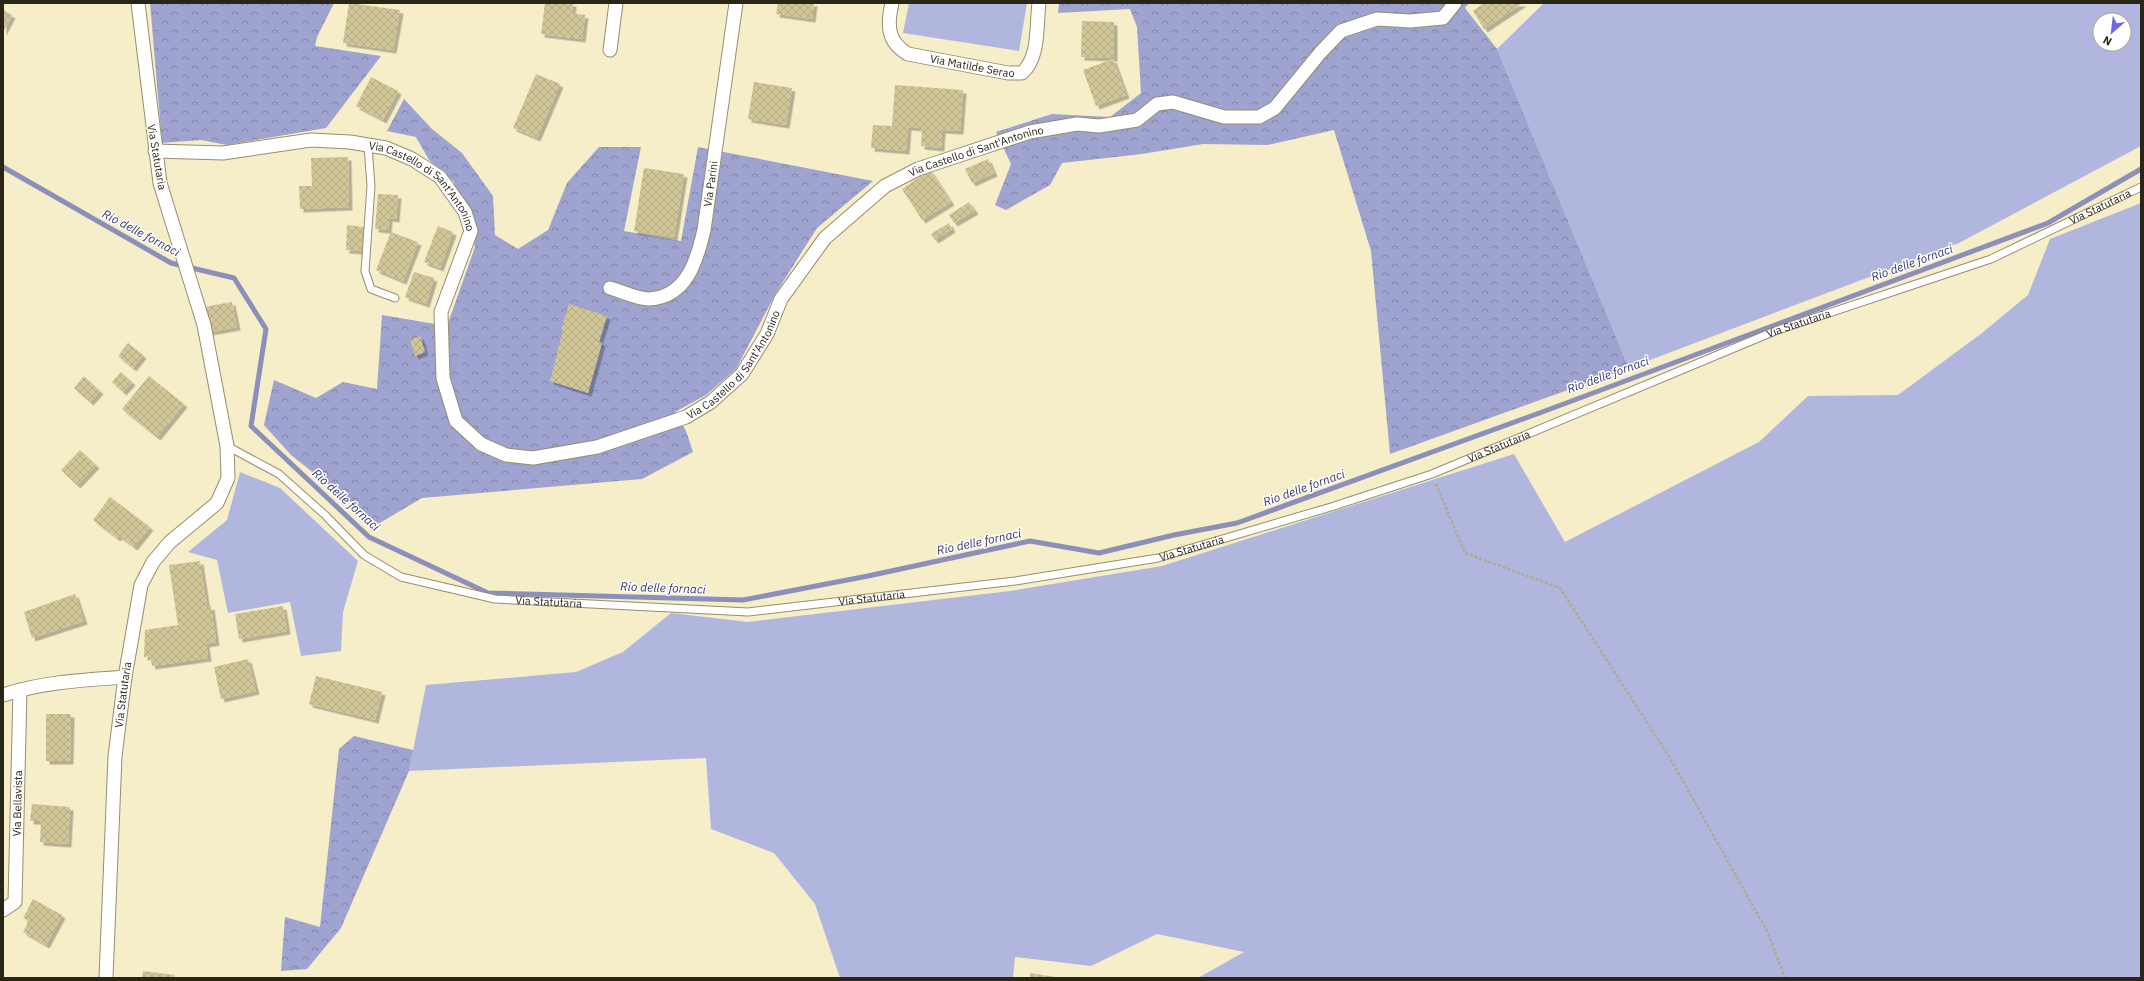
<svg xmlns="http://www.w3.org/2000/svg" width="2144" height="981" font-family="'IBM Plex Sans',sans-serif">
<style>
.green{fill:#b1b6df;fill-rule:evenodd}
.forest{fill:url(#forest-crowns)}
.lines{fill:none;stroke-linecap:round;stroke-linejoin:round}
.stream{stroke:#8b8fba;stroke-width:5}
.building{fill:url(#building-cross-hatch);filter:url(#shadow)}
.lane-casing{stroke:#968e6d;stroke-width:9}
.street-casing{stroke:#968e6d;stroke-width:15}
.path{stroke:#b1aa8d;stroke-width:2.5;stroke-dasharray:3 2;stroke-linecap:butt}
.lane{stroke:#fff;stroke-width:7}
.street{stroke:#fff;stroke-width:13}
.labels{text-anchor:middle;stroke-width:3;stroke-linejoin:round;paint-order:stroke}
.street-label{font-size:11px;fill:#292618;stroke:#fff}
.water-label{font-size:12px;font-style:italic;fill:#35356c;stroke:#fff}
</style>
<defs>
<pattern id="forest-crowns" width="20" height="18" patternUnits="userSpaceOnUse"><rect width="20" height="18" fill="#9fa3cf"/><path d="M2 6a3 3 0 1 1 6 0M12 15a3 3 0 1 1 6 0" fill="none" stroke="#8285a7"/></pattern>
<pattern id="building-cross-hatch" width="8" height="8" patternUnits="userSpaceOnUse"><rect width="8" height="8" fill="#d1c697"/><path d="M0 0l8 8M0 8l8-8" fill="none" stroke="#b3aa81"/></pattern>
<filter id="shadow"><feDropShadow dx="3.5" dy="3.5" stdDeviation="0" flood-color="#0004"/></filter>
</defs>
<rect width="100%" height="100%" fill="#f6edc9"/>
<!-- green -->
<path class="green" d="M909,3H1027L1019,51L903,33Z
M1544,3H2141V146L1959,243L1629,368L1497,49ZM2100,20H2124V44H2100Z
M2141,203V978H1198L1244,952L1157,934L1091,966L1015,957L1013,978H840L815,904L774,853L711,829L706,758L409,771L426,685L576,672L623,652L671,613L748,622L1010,591L1162,566L1514,454L1565,542L1759,442L1808,396L1898,395L1982,333L2028,295L2050,239Z
M240,472L280,488L358,561L343,612L341,651L301,656L290,602L228,613L217,560L188,552L227,520Z"/>
<!-- forest -->
<path class="forest" d="M150,3H334L317,37L315,46L381,56L326,128L227,145L201,140L162,143Z
M1059,3H1469L1465,8L1497,49L1629,368L1390,454L1371,251L1334,130L1268,145L1203,144L1142,154L1062,163L1050,185L1006,210L995,205L1011,164L996,132L1052,114L1110,117L1141,93L1137,27L1130,9L1058,13Z
M404,99L432,129L462,153L493,196L495,235L518,249L548,230L567,183L599,147H641L624,231L681,241L698,147L873,181L817,228L776,293L736,369L706,395L675,412L686,431L693,452L642,479L422,498L378,524L291,455L264,425L274,380L316,398L343,382L377,389L382,315L447,326L475,247L471,231L455,196L454,182L429,160L416,137L387,131Z
M354,736L413,750L409,771L341,928L307,969L281,971L285,917L320,927L339,749Z"/>
<g class="lines">
<!-- stream -->
<path class="stream" d="M3,167L171,263L234,278L266,329L251,426L369,537L488,593L743,600L868,576L1030,541L1099,553L1174,535L1237,523L1553,408L2048,223L2141,169"/>
</g>
<!-- building -->
<path class="building" d="M349,3L400,10L393,50L343,43Z
M545,3H573L572,13L585,15L582,39L541,34Z
M778,3H814L812,19L776,14Z
M1484,3H1523L1484,29L1473,11Z
M3,10L12,15L3,32Z
M1082,21L1114,22V58L1081,57Z
M1113,59L1126,95L1096,106L1083,70Z
M536,74L560,84L537,138L513,128Z
M371,77L398,91L383,120L356,106Z
M754,82L792,88L786,125L748,119Z
M895,85L963,90L960,131L942,130L941,148L921,146L922,128L908,127L906,151L871,148L873,125L892,126Z
M348,157L349,207L300,209L299,186H312L311,158Z
M988,159L994,173L972,183L965,169Z
M644,168L684,174L674,237L634,231Z
M930,170L951,202L922,220L902,189Z
M378,194L398,195L396,219L389,218L388,230L375,229Z
M969,202L975,211L954,223L949,215Z
M949,223L952,229L935,240L931,234Z
M347,225L364,227L362,251L346,250Z
M438,226L453,232L440,268L424,262Z
M391,232L418,242L403,281L376,270Z
M414,272L434,278L426,304L405,297Z
M232,302L237,327L209,332L204,307Z
M569,304L607,316L599,342L602,343L588,393L550,381L563,330H561Z
M420,336L425,352L415,356L410,340Z
M128,343L143,355L133,368L118,356Z
M121,372L132,382L123,392L112,382Z
M84,376L100,391L90,402L74,388Z
M149,376L184,404L157,437L122,409Z
M80,450L96,465L77,485L61,470Z
M110,497L150,527L134,547L119,536L117,538L93,520Z
M200,561L207,607L211,606L216,642L206,644L208,658L152,666L150,656L144,657L145,630L178,625L169,565Z
M75,594L84,621L32,638L24,612Z
M283,606L287,631L239,639L235,614Z
M248,659L256,691L221,699L214,667Z
M316,676L382,692L375,720L309,704Z
M46,714H71L70,761H46Z
M32,804L70,807L68,844L40,842L41,821H30Z
M33,899L62,915L46,945L23,932L29,921L23,918Z
M143,971L175,975L174,978H142Z
M1030,973L1056,977L1055,978H1030Z"/>
<g class="lines">
<!-- lane casing -->
<g class="lane-casing">
<g id="lane">
<path d="M368,146L371,186L365,271L371,289L395,298"/>
<path id="s1" d="M227,446L279,474L325,515L364,555L401,577L495,599L748,612L1015,581L1158,558L1331,507L1432,474L1775,331L1991,259L2141,187"/>
</g>
</g>
<!-- street casing -->
<g class="street-casing">
<g id="street">
<path id="s2" d="M892,3C887,25 887,42 908,54L1008,73H1022C1040,57 1036,26 1039,3"/>
<path d="M610,50L616,3"/>
<path id="s3" d="M155,151L223,153L311,140L350,142L386,148L412,159L440,177L465,212L471,231L441,312L443,378L456,421L481,444L506,455L533,458L597,447L686,417L711,402L742,374L767,334L781,299L825,238L885,186L918,169L1030,132L1077,124L1099,126L1137,120L1157,104L1173,102L1224,117H1259L1275,108L1320,53L1341,31L1377,19L1410,21L1443,18L1455,3"/>
<path id="s4" d="M610,288C621,291 637,299 649,299C687,297 697,260 704,230L736,3"/>
<path d="M3,695C43,682 83,680 125,677"/>
<path id="s5" d="M3,910L15,902L20,690"/>
<path id="s6" d="M106,978L115,756L125,677L141,585L153,562L170,542L217,503L228,478L227,446L204,325L160,183L138,3"/>
</g>
</g>
<!-- path -->
<path class="path" d="M1436,484L1465,553L1560,588L1670,758L1768,933L1785,978"/>
<!-- lane -->
<use href="#lane" class="lane"/>
<!-- street -->
<use href="#street" class="street"/>
</g>
<g class="labels">
<!-- street labels -->
<g class="street-label">
<text dy="4" stroke="none"><textPath href="#s2" startOffset="124">Via Matilde Serao</textPath></text>
<text dy="4" stroke="none"><textPath href="#s3" startOffset="1210">Via Castello di Sant'Antonino</textPath></text>
<text transform="translate(157 157) rotate(80)" y="4">Via Statutaria</text>
<text dy="4" stroke="none"><textPath href="#s4" startOffset="183">Via Parini</textPath></text>
<text dy="4" stroke="none"><textPath href="#s3" startOffset="286">Via Castello di Sant'Antonino</textPath></text>
<text dy="4" stroke="none"><textPath href="#s1" startOffset="1990">Via Statutaria</textPath></text>
<text dy="4" stroke="none"><textPath href="#s1" startOffset="1666">Via Statutaria</textPath></text>
<text dy="4" stroke="none"><textPath href="#s3" startOffset="874">Via Castello di Sant'Antonino</textPath></text>
<text dy="4" stroke="none"><textPath href="#s1" startOffset="1342">Via Statutaria</textPath></text>
<text dy="4" stroke="none"><textPath href="#s1" startOffset="1018">Via Statutaria</textPath></text>
<text dy="4" stroke="none"><textPath href="#s1" startOffset="694">Via Statutaria</textPath></text>
<text dy="4" stroke="none"><textPath href="#s1" startOffset="370">Via Statutaria</textPath></text>
<text dy="4" stroke="none"><textPath href="#s6" startOffset="284">Via Statutaria</textPath></text>
<text dy="4" stroke="none"><textPath href="#s5" startOffset="113">Via Bellavista</textPath></text>
</g>
<!-- water labels -->
<g class="water-label">
<text transform="translate(141 233) rotate(28)" y="4">Rio delle fornaci</text>
<text transform="translate(1912 263) rotate(-20)" y="4">Rio delle fornaci</text>
<text transform="translate(1608 375) rotate(-20)" y="4">Rio delle fornaci</text>
<text transform="translate(1304 488) rotate(-20)" y="4">Rio delle fornaci</text>
<text transform="translate(346 500) rotate(42)" y="4">Rio delle fornaci</text>
<text transform="translate(979 542) rotate(-12)" y="4">Rio delle fornaci</text>
<text transform="translate(663 588) rotate(2)" y="4">Rio delle fornaci</text>
</g>
</g>
<!-- border -->
<rect width="2144" height="981" fill="none" stroke="#292618" stroke-width="8"/>
<!-- north arrow -->
<g transform="translate(2112 32) rotate(208)"><circle r="19" fill="#ffffff" stroke="#a9a8a3"/>
<path d="M0-3L7 15L0 10L-7 15Z" fill="#6b68e2"/>
<text y="-6" font-size="11" font-weight="bold" text-anchor="middle" fill="#292618">N</text>
</g>
</svg>
